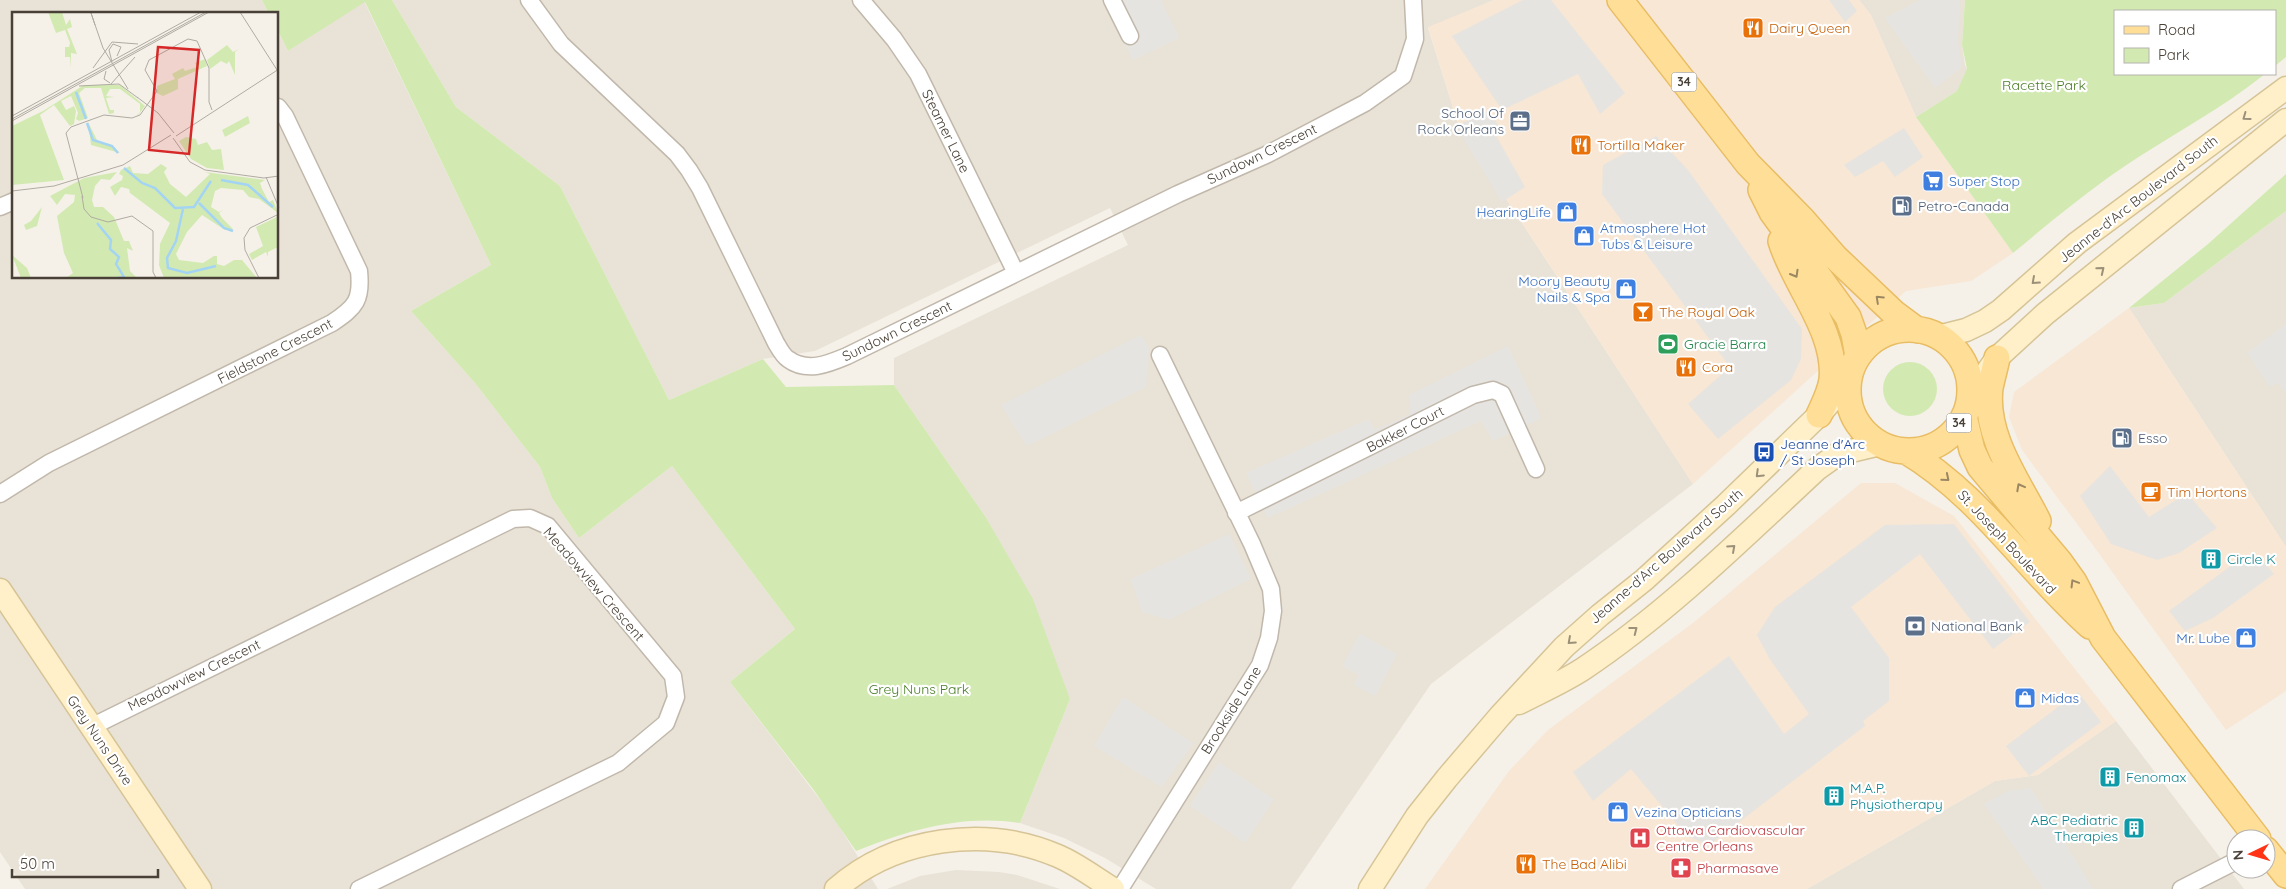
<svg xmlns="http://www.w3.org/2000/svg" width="2286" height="889" font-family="Quicksand,sans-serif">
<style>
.residential{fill:#e9e3d7}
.commercial{fill:#f7e7d4}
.green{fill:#d2eab1}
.parking{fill:#e6e4e0}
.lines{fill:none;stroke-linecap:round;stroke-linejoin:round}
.street-casing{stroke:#c1b8ab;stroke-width:19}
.secondary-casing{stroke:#d6c497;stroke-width:25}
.primary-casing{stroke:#e8bd64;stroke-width:28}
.street{stroke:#fff;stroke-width:16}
.secondary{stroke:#fff0c9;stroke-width:22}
.primary{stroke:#ffdf98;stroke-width:25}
.oneway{stroke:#9b9079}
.oneway2{stroke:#9b8863}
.labels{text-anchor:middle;stroke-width:4.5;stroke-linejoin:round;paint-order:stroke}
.shield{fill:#fff;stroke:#807a73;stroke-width:1}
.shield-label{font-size:12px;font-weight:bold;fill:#494137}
.food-label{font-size:14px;fill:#c56008;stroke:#fff;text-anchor:start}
.park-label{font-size:14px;fill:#4a7d27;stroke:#fff}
.service-label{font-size:14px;fill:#4e5e75;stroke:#fff;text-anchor:start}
.street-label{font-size:14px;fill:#494137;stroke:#fff}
.shop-label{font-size:14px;fill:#366cbe;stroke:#fff;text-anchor:start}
.leisure-label{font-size:14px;fill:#27864d;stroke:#fff;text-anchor:start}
.transit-label{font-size:14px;fill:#164399;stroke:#fff;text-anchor:start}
.culture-label{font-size:14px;fill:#0d838f;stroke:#fff;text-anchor:start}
.health-label{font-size:14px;fill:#be3a42;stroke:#fff;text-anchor:start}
.inset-river{fill:none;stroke:#a4d4f3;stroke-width:2.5}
.inset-road{fill:none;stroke:#b0aba2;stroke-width:1}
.view{fill:#d62828;fill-opacity:0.15;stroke:#d62828;stroke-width:2.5}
.inset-edge{fill:none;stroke:#494137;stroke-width:2.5}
</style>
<rect width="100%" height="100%" fill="#f5f1e9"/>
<!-- residential -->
<path class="residential" d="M0,0H262L269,14H14V278H278V31L288,51L364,1L491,265L411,311L475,383L540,467L552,498L579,538L672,466L795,629L730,682L834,818L878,889H25L0,852Z
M392,0H1494L1428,28L1459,127L1693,484L1431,684L1291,889H1156L1105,858L1064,838L1020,823L1070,699L985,516L894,385V358L1128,245L1110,208L815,351L763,359L669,400L560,186L456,107Z
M1859,0H1965L1962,45L1965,65L1973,81L1916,117L1871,15Z
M2286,211V547L2129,308L2164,303Z
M2116,721L2244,889H1807L1995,781L2038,775Z
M956,870L999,872L1017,875L1060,889H887L920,876Z"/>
<!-- commercial -->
<path class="commercial" d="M1494,0H1859L1871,15L1916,117L2013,253L1971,281L1906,291L1693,484L1459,127L1428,27Z
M2129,308L2286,547V691L2226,730L2095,548L2022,450L2009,417L2014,392Z
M1861,483H1895L1954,516L2116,721L2038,775L1995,781L1807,889H1425L1509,771L1548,730L1693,623Z"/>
<!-- green -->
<path class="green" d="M262,0H392L456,107L560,186L669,400L763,359L786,387L894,385L985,516L1033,599L1070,699L1020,823C963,814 908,830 856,851L813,789L730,682L795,629L672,466L579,538L552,498L540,467L475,383L411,311L491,265L365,2L288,51L278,31V14H269Z
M1965,0H2286V57L2275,66V11H2115V74H2265C2220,110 2169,136 2122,168C2084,194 2048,224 2013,253L1916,117L1957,91L1967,69L1962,45Z
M2286,174V211L2164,303L2129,308L2208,244Z
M1883 389a27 27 0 1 1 54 0a27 27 0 1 1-54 0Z"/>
<!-- parking -->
<path class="parking" d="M1111,0H1161L1179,38L1133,60L1105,3Z
M1523,0H1551L1625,93L1600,114L1578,74L1502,110L1452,36Z
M1829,0H1849L1857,11L1845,22Z
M1920,0H1960L1958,41L1962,67L1935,88L1885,18Z
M1490,110L1500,129L1495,134L1525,187L1502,202L1456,126Z
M1904,128L1923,157L1895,177L1883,161L1855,177L1844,165Z
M1656,136L1688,170L1802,329L1801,359L1791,380L1718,439L1688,404L1730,367L1602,194L1603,165Z
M2286,324V393L2278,383L2270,387L2247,353Z
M1141,335L1149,348L1146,387L1027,446L1001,405Z
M1508,346L1538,410L1540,419L1493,441L1481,421L1268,518L1246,473L1369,419L1375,430L1410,414L1409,395Z
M2110,466L2149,517L2187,493L2217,528L2179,553L2157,560L2111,544L2080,496Z
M1954,524L2030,622L1993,649L1920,554L1851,607L1889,658V701L1863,721L1865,726L1709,845L1687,836L1631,769L1593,801L1573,772L1729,656L1784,734L1809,714L1769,658L1757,635L1775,607L1885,525Z
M1229,534L1251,579L1169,620L1142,612L1131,579Z
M2261,558L2274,574L2213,618L2185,631L2169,611L2239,560Z
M1360,634L1397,654L1375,696L1354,685L1359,675L1342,666Z
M2078,692L2101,722L2029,776L2006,746Z
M1123,697L1193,743L1162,787L1094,746Z
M1219,762L1274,799L1245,843L1190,806Z
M2031,788L2093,889H2044L1984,804L2008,791Z"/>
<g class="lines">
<!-- street casing -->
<g class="street-casing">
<path id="street" d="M529,0L561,44L677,154L689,170L700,188L776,343C779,348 783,356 788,359C807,373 828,364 847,356L1178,194L1266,155L1365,103L1403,76L1415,39L1413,0
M861,0L894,39L918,74L1016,273
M1112,0L1130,36
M0,207L14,201
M0,494L49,463L332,323C356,307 362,300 359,271L285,116L278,107
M1236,513L1473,395L1493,390L1502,394L1536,469
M91,727L513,519L530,518L548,526L673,676L676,697L666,723L618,763L359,889
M1120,889L1260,665L1269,638L1273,611L1271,589L1252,544L1160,355
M2181,889L2236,861"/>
</g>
<!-- secondary casing -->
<g class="secondary-casing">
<path id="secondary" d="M1938,337L1966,330L1985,321L2001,310L2077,243L2286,88
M1969,397L1997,358L2045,314L2286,120
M0,590L200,889
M1519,703C1540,692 1563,682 1583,669C1667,613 1743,538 1817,469L1838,454L1880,444
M836,889C895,837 986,825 1058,856C1077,864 1095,878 1113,889
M1370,889L1417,816L1447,778L1500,716L1564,647L1600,615L1644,580L1726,505L1819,415L1849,380"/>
</g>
<!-- primary casing -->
<g class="primary-casing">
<path id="primary" d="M1620,0L1748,164L1802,219L1835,257L1894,313L1917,330
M1761,190L1772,212L1848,317L1854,334L1858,356
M1781,241C1794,285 1837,331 1832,380C1830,393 1824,404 1819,415
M1848 390a61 61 0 1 1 122 0a61 61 0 1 1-122 0Z
M1997,358C1995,368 1992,378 1990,388C1984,436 2018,481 2038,521
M1964,416L1972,450L1980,467L2059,561L2074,582L2103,638L2258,839
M1906,451C1980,495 2027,570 2090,626
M2266,850L2286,875"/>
</g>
<!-- street -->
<use href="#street" class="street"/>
<!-- secondary -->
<use href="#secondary" class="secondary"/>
<!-- primary -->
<use href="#primary" class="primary"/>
</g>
<!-- one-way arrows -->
<defs><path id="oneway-chevron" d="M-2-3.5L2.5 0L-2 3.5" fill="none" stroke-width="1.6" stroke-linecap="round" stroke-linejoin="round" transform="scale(1.25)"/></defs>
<g class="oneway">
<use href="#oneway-chevron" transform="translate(2246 117) rotate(144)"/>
<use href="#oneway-chevron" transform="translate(2101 270) rotate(-39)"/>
<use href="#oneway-chevron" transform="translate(2035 281) rotate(138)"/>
<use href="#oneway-chevron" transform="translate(1759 474) rotate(136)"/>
<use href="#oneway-chevron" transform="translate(1732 548) rotate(-42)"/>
<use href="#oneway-chevron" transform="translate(1634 630) rotate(-38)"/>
<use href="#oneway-chevron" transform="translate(1571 641) rotate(138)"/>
</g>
<g class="oneway2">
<use href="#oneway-chevron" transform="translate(1795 274) rotate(60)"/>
<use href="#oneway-chevron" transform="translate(1879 299) rotate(-137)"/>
<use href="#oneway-chevron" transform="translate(1946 478) rotate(40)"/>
<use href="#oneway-chevron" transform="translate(2020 487) rotate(-118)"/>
<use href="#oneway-chevron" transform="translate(2074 583) rotate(-121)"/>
</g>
<!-- icons -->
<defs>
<g id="restaurant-square" transform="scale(1.125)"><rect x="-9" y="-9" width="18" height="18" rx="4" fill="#e8710a" stroke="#fff"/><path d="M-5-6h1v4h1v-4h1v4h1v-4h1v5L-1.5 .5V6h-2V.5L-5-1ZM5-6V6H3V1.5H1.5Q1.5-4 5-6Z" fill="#fff"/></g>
<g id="office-square" transform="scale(1.125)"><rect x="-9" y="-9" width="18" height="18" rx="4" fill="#5c6f8a" stroke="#fff"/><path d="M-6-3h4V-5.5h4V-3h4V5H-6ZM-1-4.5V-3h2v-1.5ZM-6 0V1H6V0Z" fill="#fff"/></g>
<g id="supermarket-square" transform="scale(1.125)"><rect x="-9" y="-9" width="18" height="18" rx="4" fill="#3f7fe0" stroke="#fff"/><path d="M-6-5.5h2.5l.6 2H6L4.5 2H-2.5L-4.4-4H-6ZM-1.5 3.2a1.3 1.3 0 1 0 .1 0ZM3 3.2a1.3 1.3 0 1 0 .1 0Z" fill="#fff"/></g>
<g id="fuel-square" transform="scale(1.125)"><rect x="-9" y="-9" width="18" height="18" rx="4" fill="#5c6f8a" stroke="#fff"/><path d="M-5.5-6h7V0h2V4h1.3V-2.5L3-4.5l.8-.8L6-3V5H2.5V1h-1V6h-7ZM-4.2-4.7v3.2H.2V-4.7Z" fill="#fff"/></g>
<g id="shop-square" transform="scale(1.125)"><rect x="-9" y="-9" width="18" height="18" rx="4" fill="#3f7fe0" stroke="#fff"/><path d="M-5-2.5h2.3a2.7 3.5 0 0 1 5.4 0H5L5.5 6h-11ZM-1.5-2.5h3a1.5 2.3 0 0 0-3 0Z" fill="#fff"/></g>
<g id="bar-square" transform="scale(1.125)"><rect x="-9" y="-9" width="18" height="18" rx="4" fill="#e8710a" stroke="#fff"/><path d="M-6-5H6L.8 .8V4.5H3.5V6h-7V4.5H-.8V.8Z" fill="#fff"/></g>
<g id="stadium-square" transform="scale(1.125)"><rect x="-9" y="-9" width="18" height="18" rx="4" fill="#2e9e5b" stroke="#fff"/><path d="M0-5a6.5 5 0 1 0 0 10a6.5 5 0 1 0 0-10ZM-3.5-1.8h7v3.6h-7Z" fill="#fff"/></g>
<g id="bus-square" transform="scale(1.125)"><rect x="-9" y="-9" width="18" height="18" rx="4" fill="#1a4fb4" stroke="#fff"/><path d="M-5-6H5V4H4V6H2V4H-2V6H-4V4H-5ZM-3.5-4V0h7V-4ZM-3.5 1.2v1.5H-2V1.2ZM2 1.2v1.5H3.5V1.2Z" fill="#fff"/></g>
<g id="cafe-square" transform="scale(1.125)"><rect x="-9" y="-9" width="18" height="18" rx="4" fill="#e8710a" stroke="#fff"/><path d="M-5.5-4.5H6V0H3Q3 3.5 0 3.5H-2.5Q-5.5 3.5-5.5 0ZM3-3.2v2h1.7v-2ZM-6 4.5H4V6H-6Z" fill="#fff"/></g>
<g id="building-square" transform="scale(1.125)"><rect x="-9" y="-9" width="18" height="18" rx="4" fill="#0f9aa8" stroke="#fff"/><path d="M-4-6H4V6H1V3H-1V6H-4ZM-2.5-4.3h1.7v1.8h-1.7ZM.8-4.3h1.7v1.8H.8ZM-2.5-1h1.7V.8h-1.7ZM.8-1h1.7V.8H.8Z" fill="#fff"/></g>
<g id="bank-square" transform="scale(1.125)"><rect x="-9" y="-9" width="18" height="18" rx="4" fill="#5c6f8a" stroke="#fff"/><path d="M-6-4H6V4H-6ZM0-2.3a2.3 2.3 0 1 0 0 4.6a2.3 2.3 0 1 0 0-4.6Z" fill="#fff"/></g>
<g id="hospital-square" transform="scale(1.125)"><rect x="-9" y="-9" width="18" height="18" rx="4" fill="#e0444e" stroke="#fff"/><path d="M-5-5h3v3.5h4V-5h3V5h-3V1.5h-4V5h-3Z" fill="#fff"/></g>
<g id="pharmacy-square" transform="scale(1.125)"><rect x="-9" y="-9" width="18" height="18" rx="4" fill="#e0444e" stroke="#fff"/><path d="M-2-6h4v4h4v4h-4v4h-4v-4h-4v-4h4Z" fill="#fff"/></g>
</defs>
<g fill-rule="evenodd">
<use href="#restaurant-square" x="1753" y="28"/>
<use href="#office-square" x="1520" y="121"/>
<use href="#restaurant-square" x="1581" y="145"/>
<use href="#supermarket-square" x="1933" y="181"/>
<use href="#fuel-square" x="1902" y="206"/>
<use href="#shop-square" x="1567" y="212"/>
<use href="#shop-square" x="1584" y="236"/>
<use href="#shop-square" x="1626" y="289"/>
<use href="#bar-square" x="1643" y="312"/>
<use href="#stadium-square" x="1668" y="344"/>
<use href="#restaurant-square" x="1686" y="367"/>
<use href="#fuel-square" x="2122" y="438"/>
<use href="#bus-square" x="1764" y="452"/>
<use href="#cafe-square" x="2151" y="492"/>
<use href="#building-square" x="2211" y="559"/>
<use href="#bank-square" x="1915" y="626"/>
<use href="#shop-square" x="2246" y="638"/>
<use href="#shop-square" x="2025" y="698"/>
<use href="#building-square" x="2110" y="777"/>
<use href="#building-square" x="1834" y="796"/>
<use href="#shop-square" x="1618" y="812"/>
<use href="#building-square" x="2134" y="828"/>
<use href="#hospital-square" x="1640" y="838"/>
<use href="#restaurant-square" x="1526" y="864"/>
<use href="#pharmacy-square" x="1681" y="868"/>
</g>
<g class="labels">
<!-- shield labels -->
<g class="shield">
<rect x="1671.5" y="72.5" width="25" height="19" rx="4"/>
<rect x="1946.5" y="413.5" width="25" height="19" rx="4"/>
</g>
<g class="shield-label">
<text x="1684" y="86">34</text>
<text x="1959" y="427">34</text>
</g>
<!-- food labels -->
<g class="food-label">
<text x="1769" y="33">Dairy Queen</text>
<text x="1597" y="150">Tortilla Maker</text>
<text x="1659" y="317">The Royal Oak</text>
<text x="1702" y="372">Cora</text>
<text x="2167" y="497">Tim Hortons</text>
<text x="1542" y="869">The Bad Alibi</text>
</g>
<!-- park labels -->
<g class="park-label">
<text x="2044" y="90">Racette Park</text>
<text x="919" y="694">Grey Nuns Park</text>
</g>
<!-- service labels -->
<g class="service-label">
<text x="1504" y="118" text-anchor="end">School Of<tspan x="1504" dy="16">Rock Orleans</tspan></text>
<text x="1918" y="211">Petro-Canada</text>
<text x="2138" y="443">Esso</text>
<text x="1931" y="631">National Bank</text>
</g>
<!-- street labels -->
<g class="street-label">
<text transform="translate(946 131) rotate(64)" y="5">Steamer Lane</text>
<text transform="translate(1262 154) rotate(-26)" y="5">Sundown Crescent</text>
<text transform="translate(2138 199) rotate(-38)" y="5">Jeanne-d'Arc Boulevard South</text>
<text transform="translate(897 331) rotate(-26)" y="5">Sundown Crescent</text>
<text transform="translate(275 351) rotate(-27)" y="5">Fieldstone Crescent</text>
<text transform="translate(1405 429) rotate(-27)" y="5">Bakker Court</text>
<text transform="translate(2007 542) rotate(47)" y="5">St. Joseph Boulevard</text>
<text transform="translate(1666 556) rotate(-41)" y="5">Jeanne-d'Arc Boulevard South</text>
<text transform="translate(594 584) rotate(49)" y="5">Meadowview Crescent</text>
<text transform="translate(194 675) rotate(-26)" y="5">Meadowview Crescent</text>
<text transform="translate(1231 710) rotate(-58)" y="5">Brookside Lane</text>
<text transform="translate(100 740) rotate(56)" y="5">Grey Nuns Drive</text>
</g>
<!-- shop labels -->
<g class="shop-label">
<text x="1949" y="186">Super Stop</text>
<text x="1551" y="217" text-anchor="end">HearingLife</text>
<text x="1600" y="233">Atmosphere Hot<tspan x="1600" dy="16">Tubs &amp; Leisure</tspan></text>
<text x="1610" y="286" text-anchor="end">Moory Beauty<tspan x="1610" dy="16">Nails &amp; Spa</tspan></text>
<text x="2230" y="643" text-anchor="end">Mr. Lube</text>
<text x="2041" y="703">Midas</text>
<text x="1634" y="817">Vezina Opticians</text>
</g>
<!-- leisure labels -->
<g class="leisure-label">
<text x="1684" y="349">Gracie Barra</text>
</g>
<!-- transit labels -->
<g class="transit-label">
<text x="1780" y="449">Jeanne d'Arc<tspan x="1780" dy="16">/ St Joseph</tspan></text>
</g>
<!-- culture labels -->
<g class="culture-label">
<text x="2227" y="564">Circle K</text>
<text x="2126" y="782">Fenomax</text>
<text x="1850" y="793">M.A.P.<tspan x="1850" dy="16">Physiotherapy</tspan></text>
<text x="2118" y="825" text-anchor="end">ABC Pediatric<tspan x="2118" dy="16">Therapies</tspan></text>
</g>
<!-- health labels -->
<g class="health-label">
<text x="1656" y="835">Ottawa Cardiovascular<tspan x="1656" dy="16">Centre Orleans</tspan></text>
<text x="1697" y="873">Pharmasave</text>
</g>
</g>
<!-- overview -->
<g transform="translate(12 12)">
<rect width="266" height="266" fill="#f5f1e9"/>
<path d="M36,0H50L54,13L58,7L60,15L55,17L65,42L59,41V56L58,45H53V35H57L58,31L53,18L44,21ZM215,33L221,40L227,37L223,40V63L217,49L215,52L209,49L198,57L195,48ZM193,47L195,54L166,67V77L151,84L145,81V74L163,67L160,62L171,56L173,59L185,55L183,51ZM72,73H108L133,94L127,102L123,105L128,100V92L108,77H98L94,84L102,85L94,86L98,98H102V101L97,102L89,76H73L67,81L76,106L67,109L64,107L66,101L59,84L49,89L54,98L62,94L64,99L62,112L58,114L42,93L28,103L52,168L0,173V114L31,99ZM236,104L238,111L213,125L210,118ZM76,110L86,130L98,132L108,141L79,133ZM174,125L184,127L186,133L195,130L200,138L209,137L212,158L195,156L179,147L167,129ZM149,152L155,156L152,160L158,172L174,185L198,162L193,160L253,168L248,171L250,177L257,190L261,188L266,201L247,187L237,185L231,178L209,176L203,179L199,195L207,200L211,198L207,201L210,206L221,217L213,218L190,203L175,220L164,242L167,248L191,251L202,244H205V252L212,254L222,248H230L245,266H152L147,253L148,232L158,211L118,181L117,177L109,175L103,184L98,175L110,168L111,164L107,162L109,158L118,154L121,161L136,162ZM105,160L98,168L89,167L83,174L80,188L82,195H91L102,205L112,229H117L121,239L115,236L118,259L125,266H54L61,261L52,241L45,204L62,190L63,183L53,182L45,193L38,184L72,166ZM30,195L25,214L14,218L12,213L19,209ZM265,205L266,235L256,240V245L254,240L240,248L237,242L251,234L244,215ZM0,243L15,256L19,266H9Z" fill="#d2eab1"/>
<path class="inset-river" d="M64,80L74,107M75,111L81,128L100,134L106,141M112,156L130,171L143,176L163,196L182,195L199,169M209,168L236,173L261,195M187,191L212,216L221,219M171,197L164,229L155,246L156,256L175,261L204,254M85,211L99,228L98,237L107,245L104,252L112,265L106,266"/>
<path class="inset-road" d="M228,0L267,61M83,13L79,1L91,36L116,77M100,50L97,38L101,32L109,35L105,44M81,56L100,30L126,32M94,59L92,67L98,71M99,72L123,45M67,74L107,72L126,86M125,85L146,101L162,121M0,104L189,0M0,107L194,0M0,109L197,0M164,124L267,57M161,126L178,150L193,158L252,166L267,164M254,165L267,196M0,179L42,174L111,153L159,123M70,184L72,197L79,205L96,210L120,204L141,219V260L144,266M71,186L54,121L59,115L92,103L120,106L128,103L145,79L133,58L137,48L176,27L185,29L197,56V90L200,98M247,266L233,238L232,226L238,216L267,202"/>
<path class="view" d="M146,35L187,38L177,142L137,138Z"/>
<rect width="266" height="266" class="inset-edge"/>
</g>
<!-- legend -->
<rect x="2114" y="10" width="162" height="65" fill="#ffffff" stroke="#b6b3af"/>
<rect x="2124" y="26" width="25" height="8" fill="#ffdf98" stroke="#b6b3af"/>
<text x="2158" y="35" font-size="15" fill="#494137">Road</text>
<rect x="2124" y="48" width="25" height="15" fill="#d2eab1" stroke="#b6b3af"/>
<text x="2158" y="60" font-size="15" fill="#494137">Park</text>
<!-- north arrow -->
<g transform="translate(2251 854) rotate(265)"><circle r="24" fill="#ffffff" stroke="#b6b3af"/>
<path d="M0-4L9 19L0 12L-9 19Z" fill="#ff3316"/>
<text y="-8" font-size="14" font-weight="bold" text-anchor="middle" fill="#494137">N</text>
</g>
<!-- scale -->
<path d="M12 869v8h146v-8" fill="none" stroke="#494137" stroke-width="2.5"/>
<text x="20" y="869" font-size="15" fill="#494137" stroke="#ffffff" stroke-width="4" paint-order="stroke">50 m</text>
</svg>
